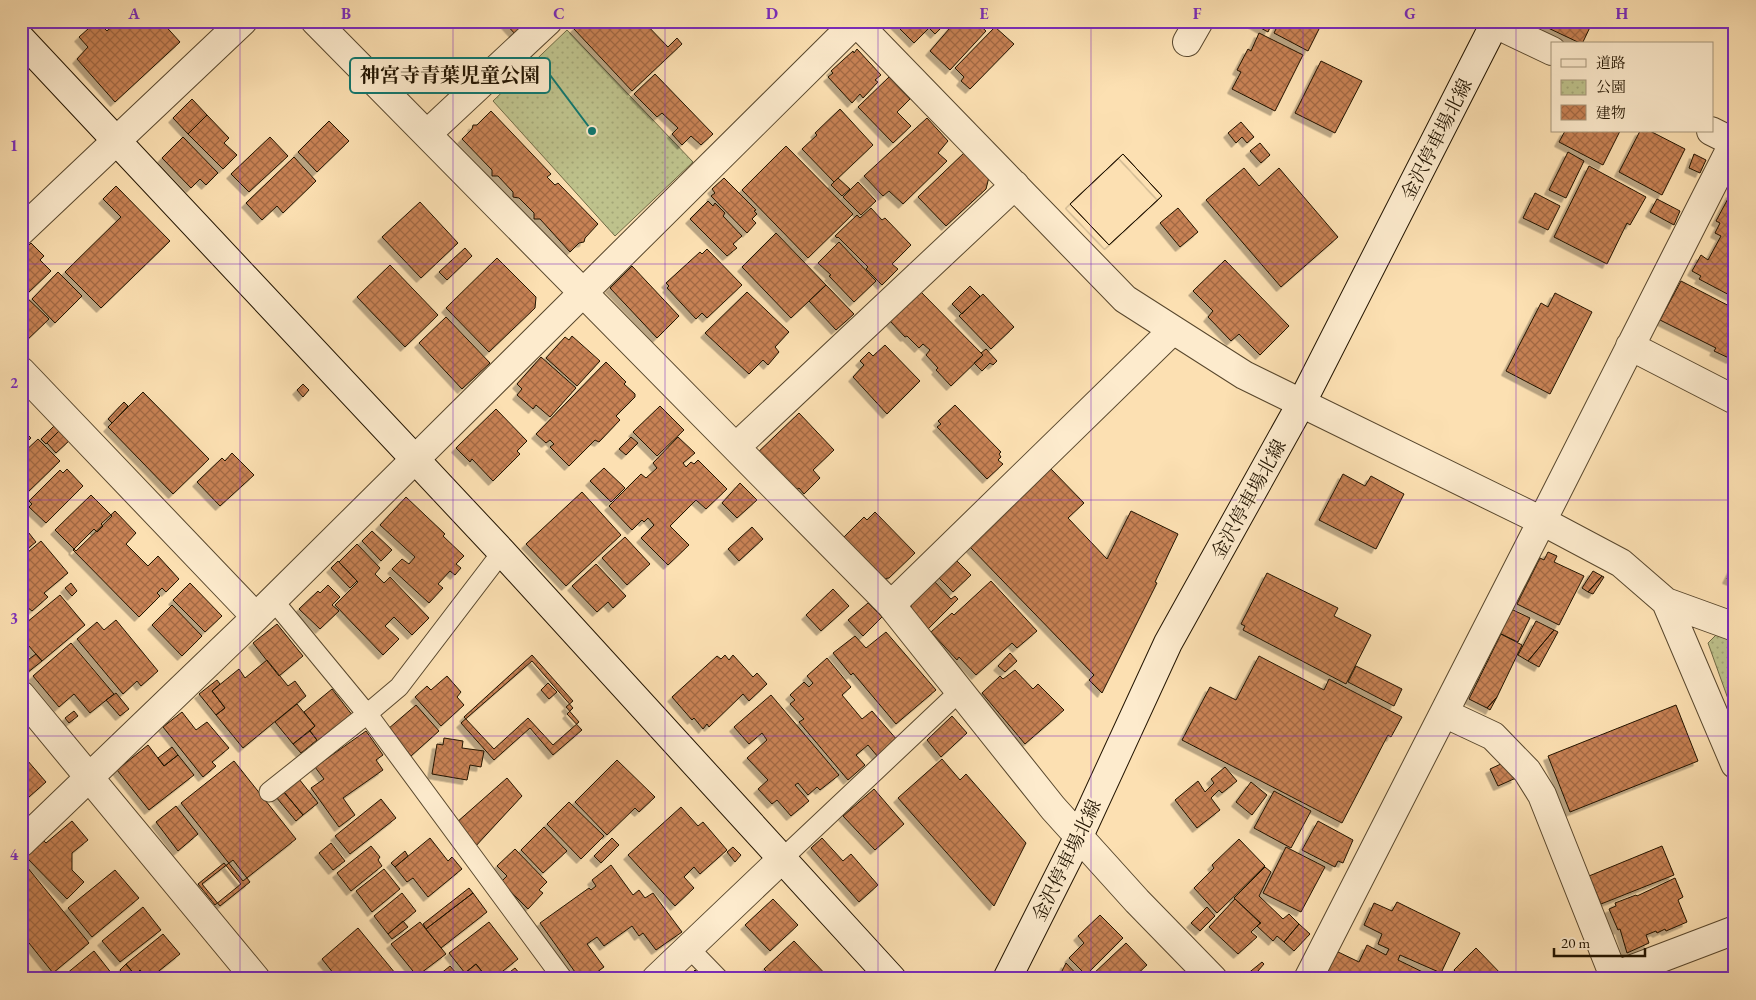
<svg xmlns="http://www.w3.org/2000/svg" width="1756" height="1000" font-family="'EB Garamond','Noto Serif JP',serif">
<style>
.park{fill:url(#park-dots);stroke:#706b46}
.building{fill:url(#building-cross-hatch);stroke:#221401;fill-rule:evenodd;filter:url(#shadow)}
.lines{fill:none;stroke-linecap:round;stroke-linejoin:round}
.lane-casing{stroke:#58472d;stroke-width:21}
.street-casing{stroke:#58472d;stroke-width:30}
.secondary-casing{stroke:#221401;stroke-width:30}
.lane{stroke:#fdebcd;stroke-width:19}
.street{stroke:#fdebcd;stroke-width:28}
.secondary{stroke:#fdebcd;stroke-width:28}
.grid{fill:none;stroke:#7b2cbf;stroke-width:1;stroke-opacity:0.55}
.labels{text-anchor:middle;stroke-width:4.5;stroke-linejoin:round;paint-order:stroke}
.street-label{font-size:19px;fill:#221401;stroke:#fdebcd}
.leader{fill:none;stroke:#0f766e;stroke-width:2}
.callout-dot{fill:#0f766e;stroke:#fdebcd;stroke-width:2}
.callout{fill:#fdebcd;stroke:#0f766e;stroke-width:2}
.callout-label{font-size:20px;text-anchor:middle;font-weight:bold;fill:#221401}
.neatline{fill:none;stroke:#7b2cbf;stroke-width:2}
.grid-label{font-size:16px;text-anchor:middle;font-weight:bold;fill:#7b2cbf}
</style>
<defs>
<pattern id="park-dots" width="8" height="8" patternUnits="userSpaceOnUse" patternTransform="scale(1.25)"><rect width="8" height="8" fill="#bec28c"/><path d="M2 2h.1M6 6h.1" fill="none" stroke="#a3a677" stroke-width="1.8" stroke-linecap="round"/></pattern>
<pattern id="building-cross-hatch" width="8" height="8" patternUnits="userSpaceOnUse" patternTransform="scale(1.25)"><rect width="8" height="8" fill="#c88255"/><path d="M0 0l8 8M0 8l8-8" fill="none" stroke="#a26944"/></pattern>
<filter id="shadow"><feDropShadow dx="-4.5" dy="4.5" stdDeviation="0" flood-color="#0004"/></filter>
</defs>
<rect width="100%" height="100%" fill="#fce0b2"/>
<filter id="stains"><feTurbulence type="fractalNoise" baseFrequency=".004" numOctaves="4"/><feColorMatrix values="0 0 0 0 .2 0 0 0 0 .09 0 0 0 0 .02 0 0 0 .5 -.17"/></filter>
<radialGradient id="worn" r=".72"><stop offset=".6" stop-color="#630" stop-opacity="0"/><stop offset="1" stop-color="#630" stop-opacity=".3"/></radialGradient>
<!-- park -->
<path class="park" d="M567,30L693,162L615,236L493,101Z
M1721,630L1735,635V709L1732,710L1708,643Z"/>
<!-- building -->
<path class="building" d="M97,21L107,31L118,21H161L180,42L115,102L77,59L88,47L79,37Z
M503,21H532L517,36Z
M582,21H643L668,47L677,38L682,44L632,91L574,29Z
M892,21H948L935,34L929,28L914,43Z
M956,21H975L986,31L950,70L930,51Z
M1248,21H1273L1268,32Z
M1280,21H1323L1308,51L1274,33Z
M1549,21H1593L1582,44L1546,27Z
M995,27L1014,44L970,89L961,81L964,77L955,68Z
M1259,33L1303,55L1275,111L1232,89L1241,72L1237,70L1248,49L1251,51Z
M857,49L881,75L875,80L878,82L863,98L860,94L852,103L828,77L833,73L831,71L853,51L854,53Z
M1321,61L1362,81L1335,133L1295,113Z
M655,74L713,134L701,145L691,136L682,145L672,134L678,128L662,113L657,117L634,94Z
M889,77L910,99L897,112L911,126L893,143L858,107Z
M192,99L207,115L188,134L173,118Z
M840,109L873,145L834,182L802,149L817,135L815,133Z
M491,111L551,174L547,177L555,185L558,183L598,224L585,238L584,242L579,243L570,252L540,219H534V213L519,198L513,197V192L498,176H492V170L462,139L472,129L473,125H477Z
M207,115L229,138L224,143L237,155L223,169L188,134Z
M927,118L948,141L938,153L947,161L903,204L889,191L883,196L864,176Z
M329,121L349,141L317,172L298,152Z
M1241,122L1254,137L1247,143L1242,137L1236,143L1228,133Z
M1565,131H1620L1603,165L1559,142Z
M1640,131H1650L1685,149L1662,195L1619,172Z
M183,137L218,173L206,185L200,179L191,188L162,158Z
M270,137L288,156L249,192L231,174Z
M1260,143L1270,155L1261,163L1250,151Z
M786,146L853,214L808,258L742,190Z
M965,152L989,177L986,189L946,226L918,197Z
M1568,152L1584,161L1566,198L1549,190Z
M1123,154L1162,196L1109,245L1070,204Z
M1123,154L1162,196L1109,245L1070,204Z
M1694,154L1706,160L1700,173L1689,168Z
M294,157L316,181L283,213L277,206L262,220L246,203Z
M1589,166L1646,197L1630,225L1627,223L1607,264L1554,237Z
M1244,168L1259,186L1279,168L1338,237L1281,287L1206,200Z
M724,178L756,210L754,211L757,214L752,219L756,223L747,233L711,196L715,193L712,189Z
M838,178L850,189L842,196L831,185Z
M858,182L876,201L861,215L843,197Z
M116,186L170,241L101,308L65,272L121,217L103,199Z
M1535,193L1560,206L1548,230L1523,218Z
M1731,193L1735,195V298L1699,279L1701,276L1692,271L1701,255L1708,260L1721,236L1715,233L1720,223L1716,221Z
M1657,199L1680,211L1674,225L1650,212Z
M708,201L713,206L715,203L725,213L723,216L742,236L733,244L737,248L727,256L690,219Z
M420,202L458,243L421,278L382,237Z
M871,208L882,220L885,218L911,245L892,264L898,269L882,285L866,269L868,267L838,237L837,238L835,236L857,215L860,218Z
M1178,208L1198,232L1180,247L1160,223Z
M776,233L826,285L791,318L742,267Z
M839,242L876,281L854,302L829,276L831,275L818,263Z
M31,243L44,256L40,260L51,271L28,293L21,286V252Z
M465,248L472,256L447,280L439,272Z
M707,249L742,285L707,318L702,313L696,319L667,288L669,286L666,283L700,252L702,254Z
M497,258L536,297L535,308L489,352L446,308Z
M1225,260L1289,326L1260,355L1239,334L1231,341L1208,317L1213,311L1193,291Z
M390,265L438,315L405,347L357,297Z
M632,266L679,316L657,338L610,288Z
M58,272L82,296L55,323L32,299Z
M1681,281L1735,309V357L1733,356L1731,359L1714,351L1716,348L1660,320Z
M826,285L854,314L836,330L809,301Z
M970,286L980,296L962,314L952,304Z
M21,292L49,319L24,343L21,340Z
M747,292L789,332L775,347L779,352L768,365L763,360L749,374L705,333Z
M921,292L983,355L951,386L936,370L938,368L926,355L930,350L923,344L919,348L907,336L905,337L890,321Z
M1555,293L1592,312L1550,394L1506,371L1541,303L1548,307Z
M983,294L1014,327L991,349L959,316Z
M446,317L490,363L462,389L419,343Z
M572,336L600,361L577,386L546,358L565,337L569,340Z
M885,345L920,381L887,414L853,377L864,365L860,361L869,352L873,356Z
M986,349L997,361L993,365L990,363L982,371L974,363L983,355L981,353Z
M541,357L576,388L550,417L536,405L533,409L517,395L522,389L517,384Z
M606,362L626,382L624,384L635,394V397L616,416L620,420L599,442L595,440L569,466L550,447L554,444L550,440L546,443L536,434Z
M303,384L309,390L303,397L297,390Z
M143,392L209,459L173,494L108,427Z
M124,402L128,406L112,423L108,419Z
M955,405L1001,452L999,454L1001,457L998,460L1003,464L987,479L937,427L941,424L938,421Z
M660,406L684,430L657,456L633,432Z
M496,409L527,441L517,451L520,454L493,481L472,459L470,462L456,448Z
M799,413L834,450L813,470L820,478L804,494L799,488L791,494L752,458Z
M55,425L60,430L46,444L41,439Z
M21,428L31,438L21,447Z
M60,430L70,440L56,453L47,443Z
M631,437L638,443L626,455L619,449Z
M678,437L695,453L683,463L686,467L691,462L694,464L698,460L727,489L706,509L696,500L670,526L689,545L668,565L641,538L654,525L648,518L644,522L642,520L632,530L609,506L641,474L646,478L657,468L653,463Z
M38,439L60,461L25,495L21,491V455Z
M232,453L254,475L220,506L197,482L222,458L225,461Z
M604,468L625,488L611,502L590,481Z
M67,469L83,486L46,523L29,507L32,504L29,501L60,470L63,473Z
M1051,469L1084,503L1068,518L1107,559L1131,511L1178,534L1155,582L1157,583L1102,693L1089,680L1094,675L970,547Z
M1343,474L1365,486L1371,476L1404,494L1376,549L1319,520Z
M740,483L757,500L737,518L722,503Z
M582,492L621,535L566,586L526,544Z
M91,495L112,516L76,551L55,530Z
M406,497L445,534L443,536L464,556L456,564L461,568L455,575L450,571L438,584L443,588L429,603L392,569L402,559L409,564L415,557L380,525Z
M115,511L136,533L126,544L148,566L158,556L179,579L166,592L162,588L157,593L160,596L139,617L73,550L94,529L97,532L103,526L101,524Z
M875,512L915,553L889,578L882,579L843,538L864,517L867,520Z
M21,523L36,542L21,554Z
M752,527L763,539L739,561L728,549Z
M372,531L392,550L381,561L362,541Z
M625,537L650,564L627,585L602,558Z
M41,541L68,573L44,593L48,597L32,611L27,607L21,612V558Z
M357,544L380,568L375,574L384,583L390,577L429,618L412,635L394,617L385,626L399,639L383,655L335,605L358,582L339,562Z
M1548,552L1557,556L1554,562L1584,576L1559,625L1517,604L1540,558L1544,560Z
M955,559L971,575L953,592L937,576Z
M338,561L357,581L350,588L331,568Z
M1735,563V582L1727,579Z
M596,564L626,596L613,608L608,602L597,612L572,586Z
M1593,571L1602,576L1588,592L1582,588Z
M1267,573L1338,608L1334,616L1371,635L1346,684L1243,630L1245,626L1241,624Z
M1602,576L1604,577L1593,594L1588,592Z
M933,580L951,599L955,596L958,599L928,629L910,610L913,600Z
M991,581L1037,631L1017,648L1012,643L976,675L959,657L957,660L931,632L952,613L954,615Z
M71,583L77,591L72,596L65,588Z
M190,583L222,616L205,632L173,600Z
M328,585L340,597L332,605L339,611L320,629L299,609L318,591L320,593Z
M833,589L849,606L821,631L806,615Z
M60,595L85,625L42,661L21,637V627Z
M868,603L882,617L863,636L848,620Z
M172,605L202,636L182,656L152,625Z
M1511,609L1530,618L1518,642L1499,633Z
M116,620L158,671L141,686L137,681L123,694L77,639L97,622L104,630Z
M1536,621L1554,630L1528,661L1518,655Z
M277,624L303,656L279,676L253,643Z
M1554,630L1558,632L1539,667L1528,661Z
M886,632L936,690L896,724L853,673L851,675L833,653L855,636L866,648Z
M1501,634L1522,645L1497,697L1487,708L1469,699Z
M71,643L114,694L90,713L74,694L59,707L33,676Z
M1010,653L1017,661L1005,672L998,666Z
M36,654L42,661L27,673L21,665Z
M532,655L573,701L566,707L579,722L553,745L528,718L494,749L464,717ZM548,683L557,692L549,699L541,690Z
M725,655L729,660L733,655L753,677L757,673L767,684L749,701L743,694L709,727L707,724L703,729L694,718L692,720L672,697L717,656L721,659Z
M1259,656L1324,690L1329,679L1402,717L1391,737L1388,735L1342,823L1182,740L1210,687L1236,700Z
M827,658L851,687L842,695L862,719L872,711L898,741L878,757L868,745L856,755L865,765L848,780L799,722L804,719L790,704L795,700L790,695L804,682L809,687L813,683L807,676Z
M267,660L288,686L295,681L306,696L243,748L216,715L225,708L212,691L239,669L245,678Z
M532,661L573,708L567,714L582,730L553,755L530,728L494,760L461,723Z
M1356,666L1402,689L1394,706L1348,682Z
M1015,670L1033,689L1038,684L1064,710L1025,744L982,693L1000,676L1003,679Z
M447,676L461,692L457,697L464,705L441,726L415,697L427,686L431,690Z
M217,680L220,684L212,691L225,708L216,715L199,694Z
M332,689L353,716L319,743L310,731L315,726L304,712Z
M116,693L129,709L120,716L106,700Z
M771,695L839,775L820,790L817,787L808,795L798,783L795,785L809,801L791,816L777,800L772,804L758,789L768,780L747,758L767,740L762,733L749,744L734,727Z
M1497,697L1490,710L1487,708Z
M297,704L315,726L293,744L275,722Z
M416,705L439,731L411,756L388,729Z
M1676,705L1698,761L1570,812L1548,756Z
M74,711L78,716L69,723L65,718Z
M182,712L196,730L207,722L229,748L212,762L216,766L203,777L163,727Z
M952,716L967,733L941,757L927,740Z
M310,731L317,740L301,753L293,744Z
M366,731L383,755L376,760L383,770L343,798L355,815L339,827L311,788L324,779L315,767Z
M444,738L463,741L462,748L484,751L481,767L470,765L467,780L432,774L437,744L443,745Z
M148,745L164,766L178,755L194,775L149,810L117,770Z
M172,747L178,755L164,766L158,758Z
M21,753L46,782L21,804Z
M942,759L960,780L966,774L1026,843L994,906L898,798Z
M617,760L655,797L639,812L635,808L607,835L575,802Z
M234,761L296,839L243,881L181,803Z
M1503,763L1516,778L1498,786L1490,769Z
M1225,767L1237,781L1222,793L1219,790L1211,798L1220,810L1197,828L1175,800L1198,781L1205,792L1214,783L1211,779Z
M507,778L522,796L474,848L456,823Z
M299,779L318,803L303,815L284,792Z
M1251,782L1267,795L1252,815L1236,802Z
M874,789L904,824L875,850L843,816Z
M283,791L303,815L296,821L276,797Z
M1274,791L1311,811L1291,848L1254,828Z
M381,799L396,818L350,854L335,836Z
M569,802L604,836L581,859L547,824Z
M176,806L198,834L178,851L156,822Z
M681,807L698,826L703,822L727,850L700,874L694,867L684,877L694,888L675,906L628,855Z
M72,821L88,840L72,853V870L84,882L67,899L26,857L43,840L46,843Z
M1318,821L1353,840L1343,863L1338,861L1335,867L1302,850Z
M544,827L567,851L543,873L521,850Z
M430,838L448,861L452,857L462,869L428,897L413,878L407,882L395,867Z
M612,838L619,845L601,863L594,856Z
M822,838L843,861L851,854L878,885L859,902L811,848Z
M1239,839L1265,866L1217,913L1194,888L1214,868L1212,865Z
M331,843L345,861L333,870L319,853Z
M371,846L380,857L378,860L382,866L351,891L337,873Z
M1662,846L1674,875L1601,904L1589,876Z
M733,847L741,855L735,862L727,852Z
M1286,847L1325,867L1301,912L1263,893Z
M515,849L547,882L539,890L543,893L528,909L501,882L507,876L497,866Z
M405,851L408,856L395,867L391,863Z
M233,860L250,882L220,906L202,884Z
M23,862L89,943L53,973L21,933V863Z
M224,863L241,884L215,905L198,884Z
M611,865L633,895L639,890L645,898L653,893L682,932L656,950L643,933L639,936L632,926L604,946L597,937L587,944L604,967L588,979H580L540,923L589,888L591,890L596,886L592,880Z
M1265,867L1271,872L1259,896L1283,919L1289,914L1299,924L1284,942L1277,936L1273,941L1257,926L1261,923L1234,898Z
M384,869L400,889L372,912L356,891Z
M115,870L139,898L92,937L68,908Z
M1675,878L1683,897L1678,900L1687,922L1666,931L1665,929L1657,933L1656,931L1646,935L1649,943L1627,953L1620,929L1618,930L1609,909L1616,906L1615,903L1636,895L1637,896Z
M469,888L473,893L426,929L423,924Z
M402,893L416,911L388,934L374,916Z
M473,893L487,912L441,948L426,929Z
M773,899L798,925L770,951L745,925Z
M1235,899L1260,923L1251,932L1257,937L1238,954L1209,927Z
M1397,902L1460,933L1441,973L1400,955L1398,960L1433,977V979L1324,978L1336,951L1359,962L1367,945L1386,955L1389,949L1378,944L1382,934L1364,925L1374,903L1392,911Z
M143,907L161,930L120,962L102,941Z
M1207,907L1215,916L1200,931L1191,923Z
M1100,915L1123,938L1086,975L1069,958L1084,943L1078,936Z
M403,921L408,927L392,939L388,934Z
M420,922L446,954L417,976L391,944Z
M489,922L518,959L493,979H488L476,964L465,973L449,953Z
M1299,924L1310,934L1294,951L1284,942Z
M358,928L400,979H338L322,959Z
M163,934L180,954L149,979L140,970L135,975L126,964Z
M794,941L830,979H770L772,977L764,969Z
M1126,943L1147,965L1132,979H1093L1091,976Z
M1476,948L1504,977L1502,979H1451L1457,973L1454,970Z
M94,951L116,979H60Z
M1262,962L1264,964L1251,979H1241Z
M1066,963L1081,979H1058Z
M126,964L135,975L138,979H127L120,970Z
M476,964L488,979H469L465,973Z
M450,966L457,974L451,979H434Z
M515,968L524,979H501L506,975Z
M695,970L703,979H686Z
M425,974L428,979H418Z"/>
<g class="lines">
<!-- lane casing -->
<g class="lane-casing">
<path id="lane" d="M273,600L372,720L563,979
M269,792L367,714L399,687L502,552
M783,858L960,691
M689,948L719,979"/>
</g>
<!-- street casing -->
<g class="street-casing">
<path id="street" d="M315,21L891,605L1053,808L1137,901L1213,979
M855,21L1125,299L1244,375L1542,521L1621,563L1666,602L1735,627
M1489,21L1552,51
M1187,42L1199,21
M1711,131L1735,143
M427,134L548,21
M21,231L243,21
M1630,346L1735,400
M21,371L256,617
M736,447L1015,185
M1666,602L1735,764
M891,605L1173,330
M21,695L256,979
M1444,713L1493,736L1527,771L1542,795L1615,979
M21,843L256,617L857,21
M656,979L783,858
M1308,979L1542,521L1735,140
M1611,979L1614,976L1735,930"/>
</g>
<!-- secondary casing -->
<g class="secondary-casing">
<path id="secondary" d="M21,39L502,552L892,979
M1007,979L1079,836L1168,643L1301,404L1496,21"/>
</g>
<!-- lane -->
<use href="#lane" class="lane"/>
<!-- street -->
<use href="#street" class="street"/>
<!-- secondary -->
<use href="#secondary" class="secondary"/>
</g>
<!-- grid -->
<path class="grid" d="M240,21V979M453,21V979M665,21V979M878,21V979M1091,21V979M1303,21V979M1516,21V979M21,264H1735M21,500H1735M21,736H1735"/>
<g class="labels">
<!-- street labels -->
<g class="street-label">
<text transform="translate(1436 139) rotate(-63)" y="7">金沢停車場北線</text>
<text transform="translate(1248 499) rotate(-61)" y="7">金沢停車場北線</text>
<text transform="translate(1066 860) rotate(-64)" y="7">金沢停車場北線</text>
</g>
</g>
<!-- callouts -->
<path class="leader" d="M592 131L550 75"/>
<circle class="callout-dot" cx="592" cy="131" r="5"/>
<rect class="callout" x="350" y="58" width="200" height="35" rx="5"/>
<g class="callout-label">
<text x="450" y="82">神宮寺青葉児童公園</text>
</g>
<!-- margin -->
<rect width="1756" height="1000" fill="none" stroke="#fce0b2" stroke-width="55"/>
<!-- legend -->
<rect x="1551" y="42" width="162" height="90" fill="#fdebcd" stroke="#a5957b"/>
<rect x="1561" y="59" width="25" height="8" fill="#fdebcd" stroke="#a5957b"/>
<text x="1596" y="68" font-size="15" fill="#221401">道路</text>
<rect x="1561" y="80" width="25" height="15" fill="url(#park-dots)" stroke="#a5957b"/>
<text x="1596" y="92" font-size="15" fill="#221401">公園</text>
<rect x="1561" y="105" width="25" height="15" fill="url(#building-cross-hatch)" stroke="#a5957b"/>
<text x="1596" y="118" font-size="15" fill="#221401">建物</text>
<!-- scale -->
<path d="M1554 948v8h91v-8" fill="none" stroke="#221401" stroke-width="2.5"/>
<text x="1561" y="948" font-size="15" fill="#221401" stroke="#fdebcd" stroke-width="4" paint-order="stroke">20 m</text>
<rect x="28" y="28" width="1700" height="944" class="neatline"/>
<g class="grid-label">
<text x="134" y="19">A</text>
<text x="346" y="19">B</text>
<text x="559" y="19">C</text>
<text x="772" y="19">D</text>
<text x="984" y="19">E</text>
<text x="1197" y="19">F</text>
<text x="1410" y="19">G</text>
<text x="1622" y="19">H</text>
<text x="14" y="151">1</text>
<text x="14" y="388">2</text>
<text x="14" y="624">3</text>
<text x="14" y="860">4</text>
</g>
<rect width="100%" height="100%" filter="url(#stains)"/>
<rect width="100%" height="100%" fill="url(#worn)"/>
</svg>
